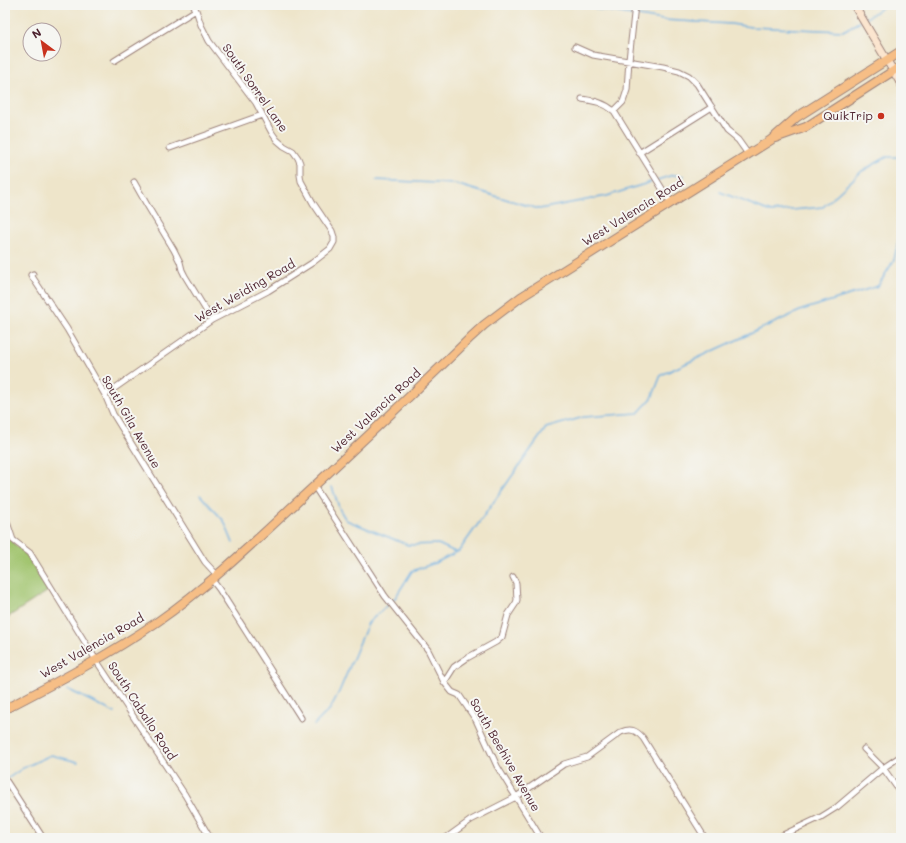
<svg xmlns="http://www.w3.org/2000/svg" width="906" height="843" font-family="Mali,sans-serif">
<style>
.park{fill:#a2c56f;stroke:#76724d}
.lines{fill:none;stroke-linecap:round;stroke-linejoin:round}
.stream{stroke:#6bade0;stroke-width:1.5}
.street-casing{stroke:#9c827a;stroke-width:7}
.secondary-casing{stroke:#9c827a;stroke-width:9}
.primary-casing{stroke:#9c827a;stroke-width:10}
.street{stroke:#fff;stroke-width:5}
.secondary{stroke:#fbe5cf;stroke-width:7}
.primary{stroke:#f6be86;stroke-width:8}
.poi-dot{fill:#c8321e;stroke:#f6f6f2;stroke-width:1.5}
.labels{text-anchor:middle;stroke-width:4;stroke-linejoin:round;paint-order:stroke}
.street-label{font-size:12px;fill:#4a1f2b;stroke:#f6f6f2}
.poi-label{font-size:12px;fill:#4a1f2b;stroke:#f6f6f2;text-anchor:end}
</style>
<rect width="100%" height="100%" fill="#f6f6f2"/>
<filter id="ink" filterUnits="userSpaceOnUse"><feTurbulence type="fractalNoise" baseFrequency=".025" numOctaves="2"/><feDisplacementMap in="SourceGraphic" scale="8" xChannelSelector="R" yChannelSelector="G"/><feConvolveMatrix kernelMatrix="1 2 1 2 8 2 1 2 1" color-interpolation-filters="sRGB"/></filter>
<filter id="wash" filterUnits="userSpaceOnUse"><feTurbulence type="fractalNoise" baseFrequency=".012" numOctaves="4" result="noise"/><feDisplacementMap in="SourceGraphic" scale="16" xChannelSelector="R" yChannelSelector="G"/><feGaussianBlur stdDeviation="0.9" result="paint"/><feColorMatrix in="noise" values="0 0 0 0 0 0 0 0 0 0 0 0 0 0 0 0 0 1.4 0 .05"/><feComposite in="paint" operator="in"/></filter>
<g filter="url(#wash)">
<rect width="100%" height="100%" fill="#eee5ca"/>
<!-- park -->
<path class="park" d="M7,535L11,541L27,555L48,591L5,619V537Z"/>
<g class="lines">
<!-- stream -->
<path class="stream" d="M590,5L596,9L663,20L731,24L751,27L843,31L861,21
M865,19L886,5
M376,180L455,184L539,209L607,196L673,175L684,176
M720,192L771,212L823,207L862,171L887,157H901
M332,487L340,510L346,520L408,545L438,544L455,552
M200,495L224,521L233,543
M67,689L115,713
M314,725L330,709L339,692L368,623L395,598L412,571L435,563L459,551L546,428L584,417L638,413L652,398L661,375L802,310L878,286L894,260L901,228
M7,779L23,768L51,755L78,762"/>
</g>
</g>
<g filter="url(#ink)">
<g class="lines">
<!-- street casing -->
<g class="street-casing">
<path id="street" d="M575,47L593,55L663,67L679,71L689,76L697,84L727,131L738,140L748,154
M114,61L196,10
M582,99C595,101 603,102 614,111L671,203
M614,111L623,102L627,90L629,60L635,5
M170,148L262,115
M639,153L712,107
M134,182L147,205L174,250L180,262L182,270L185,276L212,320
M33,274L31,275L67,329L105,395L113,414L205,562L217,575
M105,395L212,320L268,291L312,263L330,249L334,242V237L332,231L313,203L301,181L300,175V163L298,158L293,151L284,146L277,140L272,133L256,103L209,41L201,25L196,10L193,5
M314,486L385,596L428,650L444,682L452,692L459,695L476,720L497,766L541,838
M5,516L13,540L30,553L96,660L185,795L210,838
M212,580L219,589L301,718
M444,682L447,678L454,667L467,658L496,642L502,637L508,615L516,603L517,600L516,583L513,577
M864,749L883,768L901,793
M5,779L43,838
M446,838L471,820L516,797L545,777L564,764L587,757L621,732C631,728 636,730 643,738L705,838
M781,838L783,835L821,817L837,807L883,768L901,756"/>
</g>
<!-- secondary casing -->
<g class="secondary-casing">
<path id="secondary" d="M854,5L901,84"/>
</g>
<!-- primary casing -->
<g class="primary-casing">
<path id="primary" d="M775,138L806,127L901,66
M5,709C57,682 109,655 157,622C207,587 251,545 295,504C354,449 413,394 471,337L484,325L521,297L771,140L797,117L901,51"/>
</g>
<!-- street -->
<use href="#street" class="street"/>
<!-- secondary -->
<use href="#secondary" class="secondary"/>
<!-- primary -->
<use href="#primary" class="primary"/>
</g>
</g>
<!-- markers -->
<circle class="poi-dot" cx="881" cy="116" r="4"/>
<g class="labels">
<!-- street labels -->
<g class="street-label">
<text transform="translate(255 88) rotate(55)" y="4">South Sorrel Lane</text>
<text transform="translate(633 212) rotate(-32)" y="4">West Valencia Road</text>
<text transform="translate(245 291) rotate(-30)" y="4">West Weiding Road</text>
<text transform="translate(376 411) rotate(-43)" y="4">West Valencia Road</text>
<text transform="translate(131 422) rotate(60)" y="4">South Gila Avenue</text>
<text transform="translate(92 646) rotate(-30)" y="4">West Valencia Road</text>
<text transform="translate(142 711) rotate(57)" y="4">South Caballo Road</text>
<text transform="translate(505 755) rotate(60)" y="4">South Beehive Avenue</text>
</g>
<!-- poi labels -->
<g class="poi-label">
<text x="873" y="120">QuikTrip</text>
</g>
</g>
<!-- margin -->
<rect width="906" height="843" fill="none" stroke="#f6f6f2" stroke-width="20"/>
<!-- north arrow -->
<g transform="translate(42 42) rotate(328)"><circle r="19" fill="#f6f6f2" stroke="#b1a0a2"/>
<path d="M0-3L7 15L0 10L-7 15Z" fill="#c8321e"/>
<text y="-6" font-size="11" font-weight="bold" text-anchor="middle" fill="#4a1f2b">N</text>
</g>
</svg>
